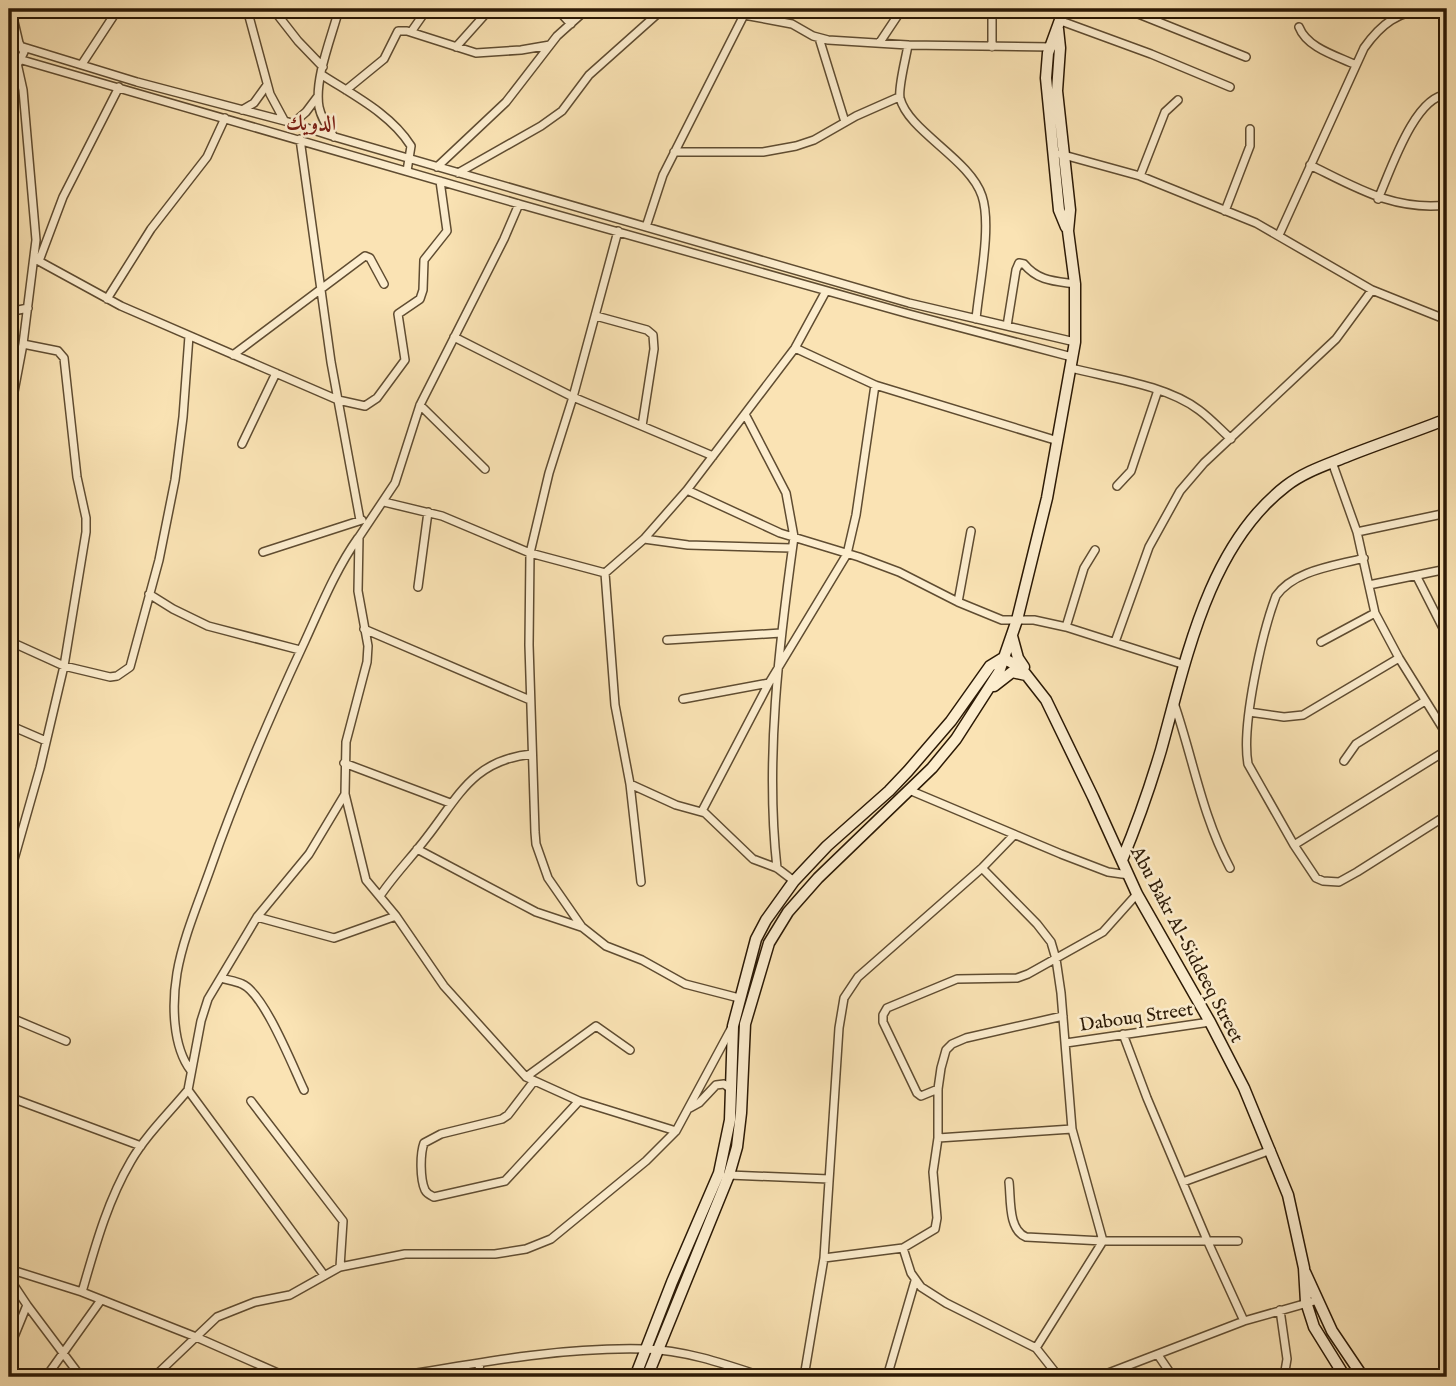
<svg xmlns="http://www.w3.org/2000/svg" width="1456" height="1386" font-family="'IM FELL English',Amiri,serif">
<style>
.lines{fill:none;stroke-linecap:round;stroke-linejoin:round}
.street-casing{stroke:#5f4c31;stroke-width:10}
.secondary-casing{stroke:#2b1905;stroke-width:13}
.street{stroke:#fcedce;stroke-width:7}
.secondary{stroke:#fcedce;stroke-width:10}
.labels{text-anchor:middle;stroke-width:5;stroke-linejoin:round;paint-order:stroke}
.street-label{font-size:19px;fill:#2b1905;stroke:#fcedce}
.neighbourhood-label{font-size:21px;font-weight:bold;fill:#7a1f14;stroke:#fcedce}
</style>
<rect width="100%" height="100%" fill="#fae3b4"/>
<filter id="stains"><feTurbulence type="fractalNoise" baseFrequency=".00286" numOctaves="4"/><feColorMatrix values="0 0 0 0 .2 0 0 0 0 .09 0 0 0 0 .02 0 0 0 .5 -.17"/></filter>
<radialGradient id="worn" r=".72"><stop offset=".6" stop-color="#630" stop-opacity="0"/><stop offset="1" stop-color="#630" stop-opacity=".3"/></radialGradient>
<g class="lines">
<!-- street casing -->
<g class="street-casing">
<path id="street" d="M11,9L19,43
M247,9L270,94L284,120
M273,9L298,41L323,67
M557,9L571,24
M726,9L744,15L792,24L813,36L828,40L908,45L1052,47
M1126,9L1246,57
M1437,9L1447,11
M1061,21L1151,54L1230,87
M1299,27C1307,48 1337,56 1356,65
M411,32L427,9
M819,38L845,122
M9,41L19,43L24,52L19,62L9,64
M880,42L902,9
M908,45C906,58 898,87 900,98C908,131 970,159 982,196C992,226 979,286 976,319
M23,47L137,82L285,121L335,137L909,303L1075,342
M456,47L490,9
M992,47V9
M22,60L519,204L909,314L1072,357
M82,64L118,9
M322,75C353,95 391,114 411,146L407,171
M346,90L384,59L398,31H407L476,53L521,50L550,45
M242,110L254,103L267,85
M292,124L306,112L318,96
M334,137C328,128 321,118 319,107C314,79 332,36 339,9
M300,139L331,362L360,520
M674,152H763L796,146L814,140L856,116L899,97
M1060,154L1140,176L1256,223L1372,290L1447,320
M1310,165C1357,188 1394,211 1447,205
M437,167L506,102L557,36L587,9
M458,173L541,126L562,111L589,75L663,9
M1140,176L1165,112L1178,100
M1378,199C1390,172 1415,95 1447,95
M1225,211L1250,146V129
M646,227L663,175L744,15
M1279,235L1364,48C1381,24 1398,11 1428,9
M35,259L121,306L338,400L365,406L377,398L405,360L398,314L420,299L423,290L424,260L447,231L440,181
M39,261L63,197L119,87
M826,291L795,348L687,490L780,533L859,557L899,572L958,602L1002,620H1034L1066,627L1185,665
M107,299L151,229L207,157L225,118
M9,312L28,308
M596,316L647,330L653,335L654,349L642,426
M1007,326L1016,270L1019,263L1024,264C1038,281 1054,281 1075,284
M454,337L573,397L713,456
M795,348L875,385L1058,441
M233,355L365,256L370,258L384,284
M1071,368C1110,378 1166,385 1199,410C1210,418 1220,429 1231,439
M420,405L485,469
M745,414L786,493L794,537C779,645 765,760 777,868
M9,418L23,344
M242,444L276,373
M1332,462L1357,532L1375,613L1399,658L1447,735
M1117,486L1131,471L1158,390
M384,502L442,516L530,553L529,645L535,832L536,844L548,878L582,927L606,946L642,960L685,984L739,998
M1357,532L1447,513
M644,539L688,545L792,548
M263,552L362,520
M1364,558C1335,566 1294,570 1276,596C1262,633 1241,726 1248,764L1294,845L1316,878L1323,881L1339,882L1357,872L1447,815
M605,573L530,553L549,473L573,397L618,231
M605,573L615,705L630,784L641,882
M605,573L644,539L687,490
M1417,577L1447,636
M1369,585L1447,569
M418,587L428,512
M149,594L173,609L208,626L300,650
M958,602L971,531
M1066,627L1084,568L1095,550
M364,629L530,700
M667,640L781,633
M9,641L64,666L110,677L117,676L130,667L159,560L175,480L183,417L189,336
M1115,642L1149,547L1180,491L1204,463L1336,339L1372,290
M1321,642L1375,613
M683,699L769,683
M1174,703C1193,758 1202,816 1230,868
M1249,712L1284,717L1303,715L1399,658
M9,725L46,741
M1344,761L1356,744L1425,701
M344,763L450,803
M630,784L676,805L705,813L753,859L777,868L794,881
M909,790L1061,854L1108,872L1129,875
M345,794L366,880L396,916L444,986L526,1077
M702,811L769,683L847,554L856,515L875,385
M1294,845L1447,750
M417,849L536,912L581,927
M982,868L1037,924L1051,942L1056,959L1061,993L1072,1129L1103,1241L1036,1348
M9,877L40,768L64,666L86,532V518L77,477L64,358L58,351L23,344L36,240L23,90L17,63
M380,896C394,875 412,857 427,837C459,796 473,760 532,754
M257,917L334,938L396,916
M221,978C227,980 236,981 242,984C264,993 293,1067 304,1090
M9,1017L66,1041
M1123,1034L1147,1098L1207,1240L1244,1321
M1066,1043L1210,1022
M630,1050L596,1026L526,1077L579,1101L676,1131
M191,1071C172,1046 172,1003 177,973C183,938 199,901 211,867C238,790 270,716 305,641C321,606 336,569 358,538
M534,1081L508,1115L502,1119L441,1134L424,1143C420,1154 420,1179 425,1190C427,1194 430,1195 434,1197L505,1181L579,1101
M938,1089L921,1096L917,1093L883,1022V1015L887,1008L957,979L1017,978L1028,974L1103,932L1137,894
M188,1090L201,1021L208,999L257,917L309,854L345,794L346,742L367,662L368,646L358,591L359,537L395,483L420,405L504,239L519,204
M9,1097L141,1146
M251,1101L343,1221L340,1267
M690,1108L699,1103L716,1085L724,1084L732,1090
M938,1138L1072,1129
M729,1175L829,1179
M1009,1182C1011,1199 1008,1230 1026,1237L1103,1241H1238
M1183,1182L1271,1150
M903,1248L911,1273L921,1287L946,1303L1036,1348L1059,1377
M824,1258L903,1248L935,1229L937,1218L933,1172L938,1138V1089L941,1068L946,1050L952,1044L966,1038L1063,1016
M9,1269L82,1292L196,1337L287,1377
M9,1278L27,1305L9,1349
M82,1292C95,1247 107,1202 131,1161C146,1135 169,1113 188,1090L324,1275
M27,1305L81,1377
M1280,1310L1287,1359L1284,1377
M1158,1355L1173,1377
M46,1377L101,1300
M154,1377L217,1317L255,1302L290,1295L340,1267L405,1254H495L526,1249L551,1239L646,1161L676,1131L732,1027
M394,1377C477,1363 560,1347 644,1349C685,1350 725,1364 764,1377
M478,1377L480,1363
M804,1377L824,1258L839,1028L844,998L858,977L982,868L1014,835
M887,1377L915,1281
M1098,1377L1244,1321L1318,1300
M1255,1377L1263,1374"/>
</g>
<!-- secondary casing -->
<g class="secondary-casing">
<path id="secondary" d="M1064,9L1048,53L1046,78L1059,210L1066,227
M1012,636L1018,658L1024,667
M1003,658L1021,668L1046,700L1093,797L1137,894L1210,1022L1244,1088L1288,1195L1304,1268L1306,1302L1314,1327L1345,1377
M994,686L1012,672L1026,675
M1122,860C1137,824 1150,787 1161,750C1186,660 1208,546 1286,486C1304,472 1326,465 1348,456C1381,443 1414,432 1447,419
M1305,1272L1332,1331L1363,1377
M635,1377L672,1282L719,1173L730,1120L733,1026L756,939L766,920L794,881L827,846L889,791L908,771L951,721L990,666L1003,658
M647,1377L729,1175L737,1147L741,1113L745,1024L769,943L788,912L818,878L932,768L956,739L999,672L1017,620L1047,498L1075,342V284L1068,231L1070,210L1057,91L1060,48L1058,29"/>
</g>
<!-- street -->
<use href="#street" class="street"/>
<!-- secondary -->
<use href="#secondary" class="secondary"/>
</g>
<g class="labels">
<!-- street labels -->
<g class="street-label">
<text transform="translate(1188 944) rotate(62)" y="7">Abu Bakr Al-Siddeeq Street</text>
<text transform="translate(1136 1016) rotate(-8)" y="7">Dabouq Street</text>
</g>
<!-- neighbourhood labels -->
<g class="neighbourhood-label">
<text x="311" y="130">الدويك</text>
</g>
</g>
<!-- margin -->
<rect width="1456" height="1386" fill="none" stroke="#fae3b4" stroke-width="35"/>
<rect x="10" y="10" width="1435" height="1365" fill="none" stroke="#2b1905" stroke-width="3.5"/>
<rect x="18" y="18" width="1421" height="1351" fill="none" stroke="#2b1905" stroke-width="2"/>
<rect width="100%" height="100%" filter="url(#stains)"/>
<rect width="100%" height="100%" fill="url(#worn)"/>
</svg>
